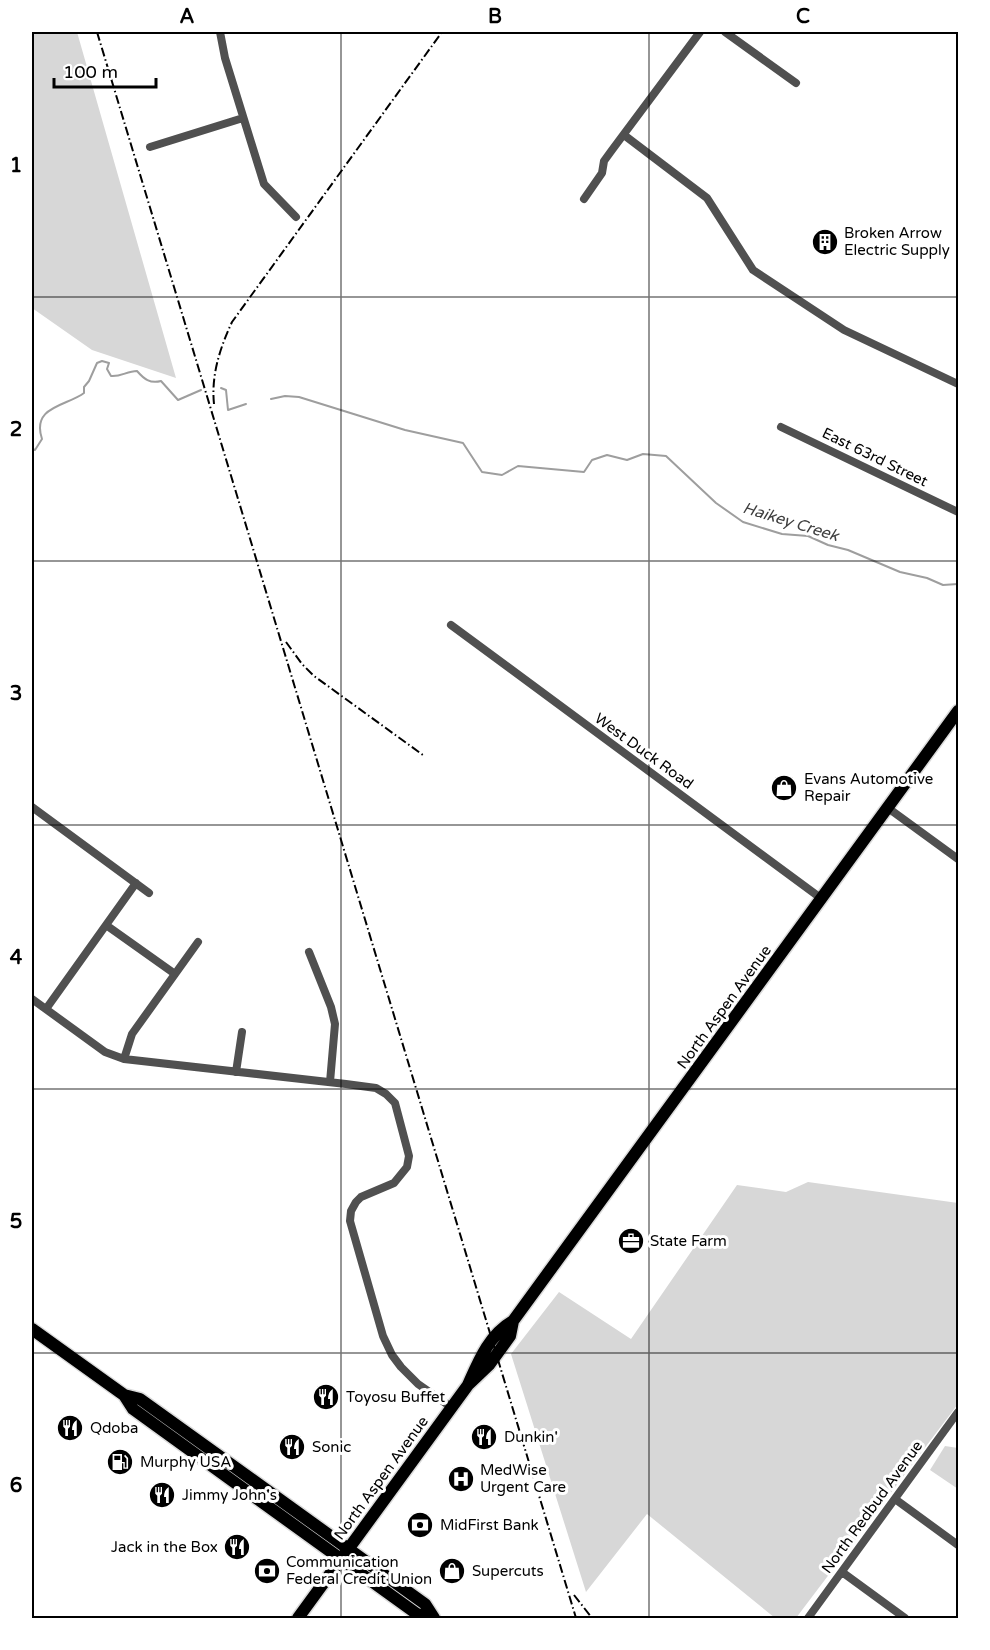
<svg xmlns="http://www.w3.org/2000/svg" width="990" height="1650" font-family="'Varela Round',sans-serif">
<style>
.green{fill:#d7d7d7}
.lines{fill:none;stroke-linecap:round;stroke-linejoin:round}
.stream{stroke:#9e9e9e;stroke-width:2}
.primary-casing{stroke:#dbdbdb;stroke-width:15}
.street{stroke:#505050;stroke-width:8}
.primary{stroke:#000;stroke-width:12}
.rail{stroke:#000;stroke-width:2;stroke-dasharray:9 3 1.5 3;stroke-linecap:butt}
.grid{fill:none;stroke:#000;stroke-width:1.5;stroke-opacity:0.55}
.labels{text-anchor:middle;stroke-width:6;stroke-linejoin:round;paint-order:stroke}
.poi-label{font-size:15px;fill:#000;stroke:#fff;text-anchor:start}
.street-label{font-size:15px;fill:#000;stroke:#fff}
.water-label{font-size:16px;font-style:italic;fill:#3f3f3f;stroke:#fff}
.neatline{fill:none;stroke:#000;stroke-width:2}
.grid-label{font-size:20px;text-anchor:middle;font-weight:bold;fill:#000}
</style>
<rect width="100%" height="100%" fill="#fff"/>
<!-- green -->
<path class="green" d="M32,32H77L176,378L92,350L32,308Z
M808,1182L958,1203V1404L796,1618H775L647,1514L586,1592L511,1354L559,1292L631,1339L737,1185L786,1192Z
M945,1446L958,1448V1489L930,1470Z"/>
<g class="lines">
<!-- stream -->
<path class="stream" d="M221,388L226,390L228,410L246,404
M271,399L285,396L299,397L405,430L463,443L482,472L502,475L518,466L584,472L592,460L607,455L627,460L643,454L666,456L716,503L743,522L782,534L808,536L828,545L848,550L900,572L927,578L943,585L958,584
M32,449L35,450L42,439C31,406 67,406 84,393V387L89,381L97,363L102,361L109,363L107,369L111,376C121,377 127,371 137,371C144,379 150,384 161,381L178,400L201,390"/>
<!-- primary casing -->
<g class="primary-casing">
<path id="primary" d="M32,1329L124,1395L133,1409L417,1614L430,1618
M468,1385C479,1360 489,1335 513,1321L958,711
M124,1395L140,1399L425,1604L434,1618
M298,1618L468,1385L489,1365L510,1336L513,1321"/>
</g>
<!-- street -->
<path class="street" d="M220,32L225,58L264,184L296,217
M725,32L796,83
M624,135L707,198L753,270L844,330L958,384
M150,147L243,118
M584,199L602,173L604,161L612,150L700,32
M781,427L958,512
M451,625L822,899
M32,807L149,893
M888,808L958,859
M106,925L175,974
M309,952L331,1007L335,1024L330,1082
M32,999L105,1052L124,1059L346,1084L376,1088L386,1094L395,1103L409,1156L407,1167L394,1183L361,1197L356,1202L351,1211L350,1221L383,1336L392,1355L401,1367L418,1384L451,1407
M46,1009L136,883
M124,1059L132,1034L198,942
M236,1072L242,1032
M895,1499L958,1545
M842,1572L905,1618
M808,1618L958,1412"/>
<!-- primary -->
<use href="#primary" class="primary"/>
<!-- rail -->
<path class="rail" d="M97,32L576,1618
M214,404C211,375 220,348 232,322L442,32
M286,642L302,664L314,676L423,755
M574,1595L592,1618"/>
</g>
<!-- grid -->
<path class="grid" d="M341,32V1618M649,32V1618M32,297H958M32,561H958M32,825H958M32,1089H958M32,1353H958"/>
<!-- icons -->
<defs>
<g id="building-disc" transform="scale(1.35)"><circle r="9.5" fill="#000" stroke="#fff"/><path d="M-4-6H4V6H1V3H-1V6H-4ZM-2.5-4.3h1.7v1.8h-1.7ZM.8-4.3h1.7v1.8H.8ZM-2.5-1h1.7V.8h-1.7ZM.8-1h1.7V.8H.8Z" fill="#fff"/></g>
<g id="shop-disc" transform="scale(1.35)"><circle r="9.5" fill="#000" stroke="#fff"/><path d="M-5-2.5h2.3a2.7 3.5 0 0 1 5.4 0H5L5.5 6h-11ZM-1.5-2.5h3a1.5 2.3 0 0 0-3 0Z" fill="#fff"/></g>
<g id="office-disc" transform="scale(1.35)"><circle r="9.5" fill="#000" stroke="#fff"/><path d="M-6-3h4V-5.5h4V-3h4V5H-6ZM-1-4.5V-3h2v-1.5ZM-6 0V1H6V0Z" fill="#fff"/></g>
<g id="restaurant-disc" transform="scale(1.35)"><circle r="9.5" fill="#000" stroke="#fff"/><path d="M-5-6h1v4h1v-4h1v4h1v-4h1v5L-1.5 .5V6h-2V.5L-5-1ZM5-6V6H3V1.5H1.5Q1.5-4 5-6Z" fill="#fff"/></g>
<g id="fuel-disc" transform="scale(1.35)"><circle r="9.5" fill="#000" stroke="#fff"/><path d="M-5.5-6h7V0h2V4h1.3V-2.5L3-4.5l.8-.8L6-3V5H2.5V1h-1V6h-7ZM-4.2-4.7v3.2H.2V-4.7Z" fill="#fff"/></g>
<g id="hospital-disc" transform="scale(1.35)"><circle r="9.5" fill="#000" stroke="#fff"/><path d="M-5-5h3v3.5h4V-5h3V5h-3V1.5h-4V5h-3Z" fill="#fff"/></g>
<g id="bank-disc" transform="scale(1.35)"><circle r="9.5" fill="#000" stroke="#fff"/><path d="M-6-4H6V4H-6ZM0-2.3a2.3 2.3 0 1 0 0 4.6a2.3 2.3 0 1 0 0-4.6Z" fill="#fff"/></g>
</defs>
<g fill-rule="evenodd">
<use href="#building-disc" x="825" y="242"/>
<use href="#shop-disc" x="784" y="788"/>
<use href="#office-disc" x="631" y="1241"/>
<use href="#restaurant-disc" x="326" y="1397"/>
<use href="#restaurant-disc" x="70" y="1428"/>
<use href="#restaurant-disc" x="484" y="1437"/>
<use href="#restaurant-disc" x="292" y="1447"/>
<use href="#fuel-disc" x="120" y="1462"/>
<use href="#hospital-disc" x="461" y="1479"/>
<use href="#restaurant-disc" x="162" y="1495"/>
<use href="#bank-disc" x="420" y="1525"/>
<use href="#restaurant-disc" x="237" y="1547"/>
<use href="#bank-disc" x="267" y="1571"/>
<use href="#shop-disc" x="452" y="1571"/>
</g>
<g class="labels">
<!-- poi labels -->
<g class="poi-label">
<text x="844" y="238">Broken Arrow<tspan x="844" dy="17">Electric Supply</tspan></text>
<text x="804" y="784">Evans Automotive<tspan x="804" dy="17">Repair</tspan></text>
<text x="650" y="1246">State Farm</text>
<text x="346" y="1402">Toyosu Buffet</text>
<text x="90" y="1433">Qdoba</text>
<text x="504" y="1442">Dunkin'</text>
<text x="312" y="1452">Sonic</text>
<text x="140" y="1467">Murphy USA</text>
<text x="480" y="1475">MedWise<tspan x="480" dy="17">Urgent Care</tspan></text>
<text x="182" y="1500">Jimmy John's</text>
<text x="440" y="1530">MidFirst Bank</text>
<text x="218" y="1552" text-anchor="end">Jack in the Box</text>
<text x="286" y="1567">Communication<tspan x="286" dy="17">Federal Credit Union</tspan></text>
<text x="472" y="1576">Supercuts</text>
</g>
<!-- street labels -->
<g class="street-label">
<text transform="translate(875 457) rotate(26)" y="5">East 63rd Street</text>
<text transform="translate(644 751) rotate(36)" y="5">West Duck Road</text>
<text transform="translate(724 1007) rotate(-54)" y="5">North Aspen Avenue</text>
<text transform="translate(381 1478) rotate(-54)" y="5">North Aspen Avenue</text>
<text transform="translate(872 1507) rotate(-54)" y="5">North Redbud Avenue</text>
</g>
<!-- water labels -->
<g class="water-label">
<text transform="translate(791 521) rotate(17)" y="6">Haikey Creek</text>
</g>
</g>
<!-- border -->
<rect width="990" height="1650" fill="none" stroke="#ffffff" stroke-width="66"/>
<!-- scale -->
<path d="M54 78v9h102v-9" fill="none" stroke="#000000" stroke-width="3"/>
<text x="63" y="78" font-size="18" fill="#000000" stroke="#ffffff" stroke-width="4.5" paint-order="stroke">100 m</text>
<rect x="33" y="33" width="924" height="1584" class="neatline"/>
<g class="grid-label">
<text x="187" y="23">A</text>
<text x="495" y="23">B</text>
<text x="803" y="23">C</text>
<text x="16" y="172">1</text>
<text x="16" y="436">2</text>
<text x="16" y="700">3</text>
<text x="16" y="964">4</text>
<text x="16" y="1228">5</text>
<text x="16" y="1492">6</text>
</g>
</svg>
